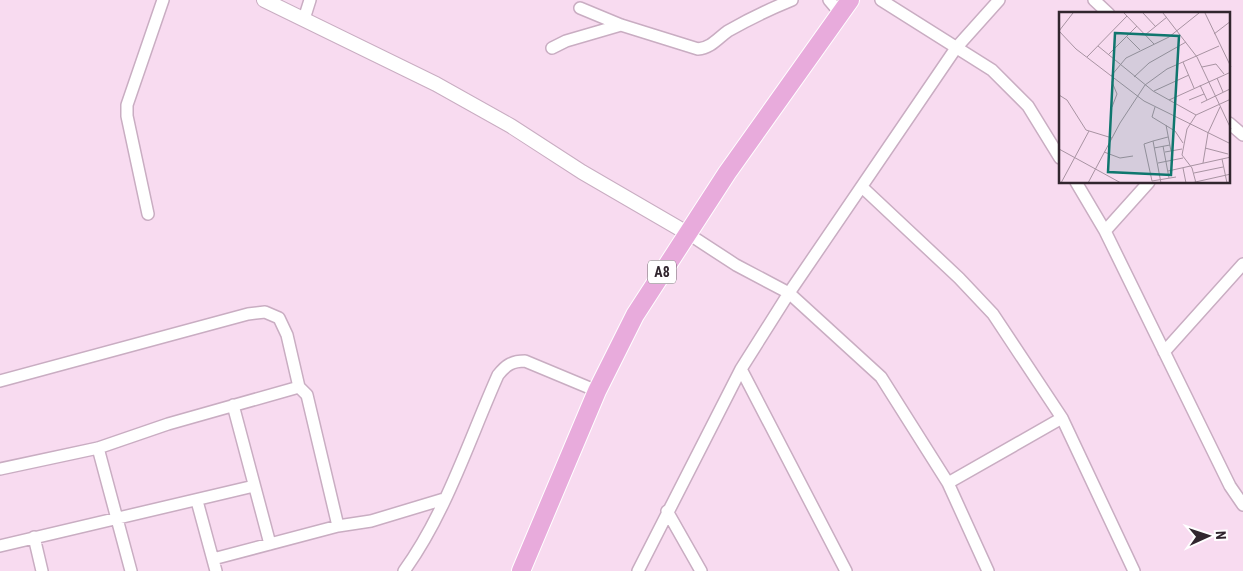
<svg xmlns="http://www.w3.org/2000/svg" width="1243" height="571" font-family="'Roboto Condensed',sans-serif">
<style>
.lines{fill:none;stroke-linecap:round;stroke-linejoin:round}
.minor-casing{stroke:#c9adc2;stroke-width:14}
.tertiary-casing{stroke:#c9adc2;stroke-width:16}
.primary-casing{stroke:#fff;stroke-width:20}
.minor{stroke:#fff;stroke-width:11}
.tertiary{stroke:#fff;stroke-width:14}
.primary{stroke:#e8abdc;stroke-width:18}
.labels{text-anchor:middle;stroke-width:4.5;stroke-linejoin:round;paint-order:stroke}
.shield{fill:#fff;stroke:#6f676d;stroke-width:1}
.shield-label{font-size:14px;font-weight:bold;fill:#31262e}
.inset-road{fill:none;stroke:#a893a2;stroke-width:1}
.view{fill:#0f766e;fill-opacity:0.15;stroke:#0f766e;stroke-width:2.5}
.inset-edge{fill:none;stroke:#31262e;stroke-width:2.5}
</style>
<rect width="100%" height="100%" fill="#f8dbf0"/>
<g class="lines">
<!-- minor casing -->
<g class="minor-casing">
<path id="minor" d="M829,0L840,13
M881,0L992,70L1028,106L1060,158
M1094,0L1109,14
M580,8L621,25L698,49C711,48 718,38 728,31C749,19 770,9 792,0
M304,19L310,0
M552,48L566,41L621,25
M1229,123L1243,135
M1076,182L1105,231L1230,486L1243,505
M862,187L959,278L993,314L1062,418L1134,571
M148,214L127,116V105L163,0
M1105,231L1149,182
M687,233L736,265L789,293L881,377L948,483L988,571
M1164,352L1243,264
M741,369L846,571
M0,381L248,314L265,312L279,318L287,335L299,387
M233,405L270,544
M98,448L131,571
M0,469L98,448L168,424L299,387L307,395L338,526
M948,483L1062,418
M197,501L216,571
M667,511L701,571
M34,537L42,571
M0,546L254,486
M213,559L338,526L371,521L444,499
M404,571C446,513 469,440 498,375C506,365 512,361 525,361L597,391
M638,571L741,369L789,293L956,48L999,0"/>
</g>
<!-- tertiary casing -->
<g class="tertiary-casing">
<path id="tertiary" d="M264,0L436,84L511,126L582,172L687,233"/>
</g>
<!-- primary casing -->
<g class="primary-casing">
<path id="primary" d="M521,571L597,391L635,315L727,173L850,0"/>
</g>
<!-- minor -->
<use href="#minor" class="minor"/>
<!-- tertiary -->
<use href="#tertiary" class="tertiary"/>
<!-- primary -->
<use href="#primary" class="primary"/>
</g>
<g class="labels">
<!-- shield labels -->
<rect class="shield" x="648" y="260.5" width="28" height="23" rx="4"/>
<g class="shield-label">
<text x="662" y="277">A8</text>
</g>
</g>
<!-- overview -->
<g transform="translate(1059 12)">
<rect width="171" height="171" fill="#f8dbf0"/>
<path class="inset-road" d="M65,1L95,32M84,1L97,15M104,1L138,45L172,117M146,1L172,55M0,19L14,1M0,19L17,37L85,89L172,132M155,22L172,9M86,23L108,5M68,25L81,38M39,34L94,79L137,103M49,43L78,14M28,45L68,4M124,50L135,76M143,55L157,52L165,62M52,64L67,46L110,25L140,1M75,65L90,51L127,30M158,66L164,80M141,73L148,88M95,79L130,63M0,83L8,88L27,118L53,126M110,88L172,60M130,88L145,82M142,91L171,77M53,95L58,82L53,70L55,66M96,95L93,105L116,119L124,131M107,113L112,139M94,129L85,132L93,169L117,165M104,134L110,166M95,136L111,133M146,136L169,142M0,137L62,171M45,140L61,146L74,144M106,140L123,137M163,147L168,171M99,151L124,146M144,151L149,121L161,95M124,156L127,171M109,159L172,145M135,161L164,155M2,171L30,119M29,171L61,111L86,73L108,57L160,34M102,171L94,129L109,125M132,171L172,162M137,171L133,156L123,143L128,117L137,103L172,87"/>
<path class="view" d="M56,21L120,24L112,163L49,160Z"/>
<rect width="171" height="171" class="inset-edge"/>
</g>
<!-- north arrow -->
<g transform="translate(1208 536) rotate(87)" stroke="#ffffff" stroke-width="4" paint-order="stroke">
<path d="M0-4L9 19L0 12L-9 19Z" fill="#31262e"/>
<text y="-8" font-size="14" font-weight="bold" text-anchor="middle" fill="#31262e">N</text>
</g>
</svg>
